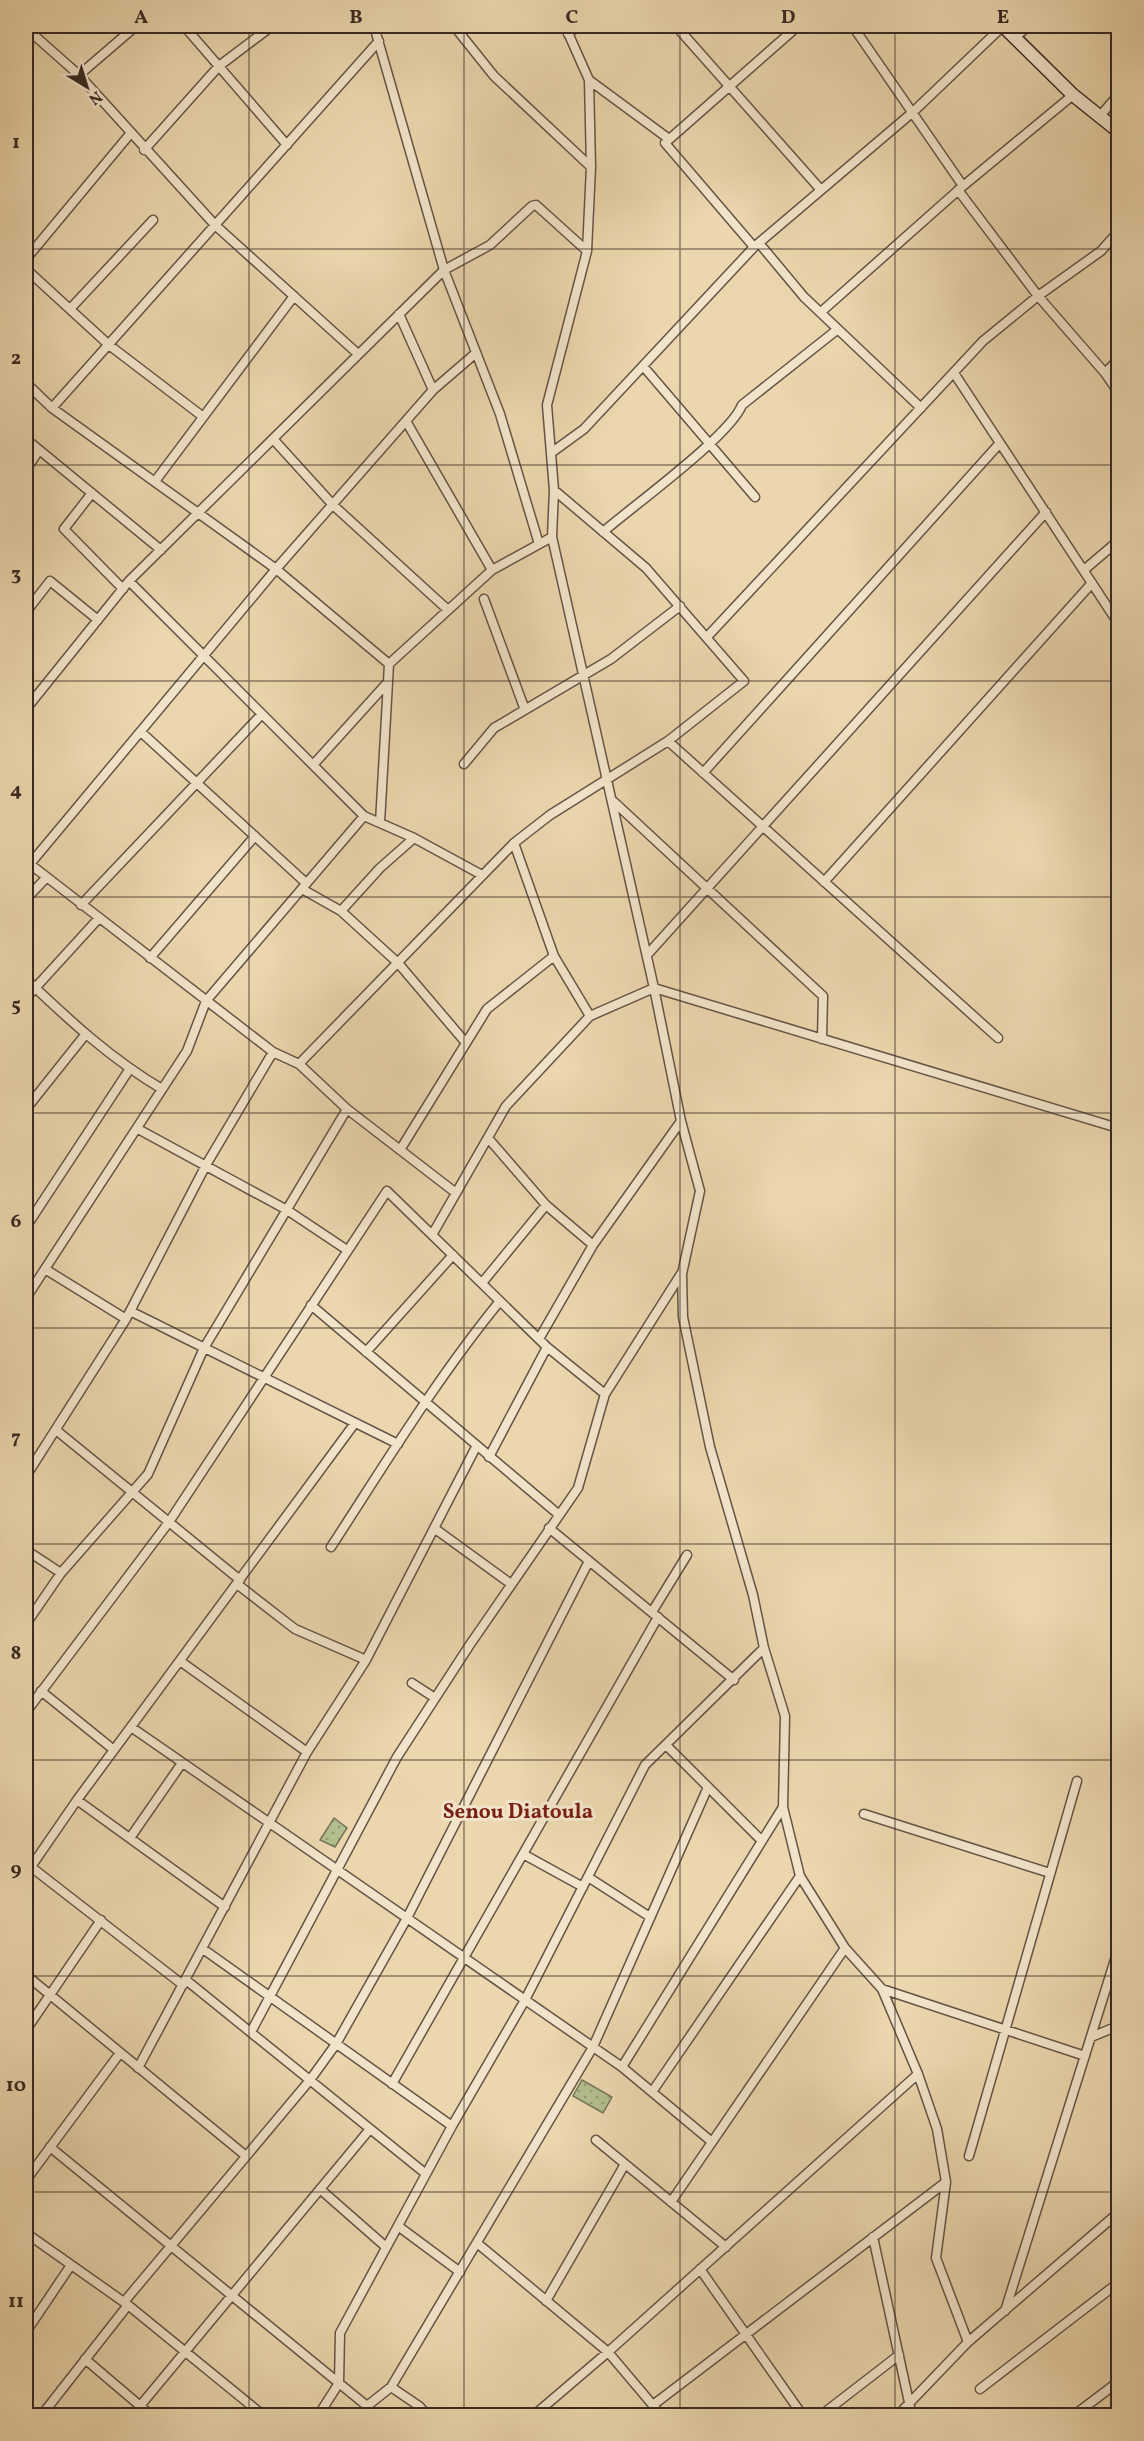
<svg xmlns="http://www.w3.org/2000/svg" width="1144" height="2441" font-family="Vollkorn,serif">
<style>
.grass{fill:url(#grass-dots);stroke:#767458;stroke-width:1.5}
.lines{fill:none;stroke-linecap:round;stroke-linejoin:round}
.street-casing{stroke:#655446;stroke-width:11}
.secondary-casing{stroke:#382923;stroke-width:15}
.street{stroke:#f2e4ca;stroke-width:8}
.secondary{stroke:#f2e4ca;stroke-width:12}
.grid{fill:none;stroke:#382923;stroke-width:1.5;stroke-opacity:0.55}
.labels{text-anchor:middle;stroke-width:6;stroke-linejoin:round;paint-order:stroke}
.quarter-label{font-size:21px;font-weight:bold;fill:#7a1f14;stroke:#f2e4ca}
.neatline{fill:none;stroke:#382923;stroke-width:2}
.grid-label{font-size:20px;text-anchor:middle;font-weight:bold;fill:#382923}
</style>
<defs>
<pattern id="grass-dots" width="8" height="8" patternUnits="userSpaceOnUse" patternTransform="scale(1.5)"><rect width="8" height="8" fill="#b3be8d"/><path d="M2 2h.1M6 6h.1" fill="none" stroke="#939a73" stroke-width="1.8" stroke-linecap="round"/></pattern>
</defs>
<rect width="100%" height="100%" fill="#ebd6ad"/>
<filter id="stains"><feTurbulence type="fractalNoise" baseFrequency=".00333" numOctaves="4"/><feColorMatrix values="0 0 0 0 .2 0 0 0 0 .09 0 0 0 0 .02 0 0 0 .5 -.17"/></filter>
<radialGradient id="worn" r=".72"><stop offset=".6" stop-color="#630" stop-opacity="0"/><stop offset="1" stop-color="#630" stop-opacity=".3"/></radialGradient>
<!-- grass -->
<path class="grass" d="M334,1818L347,1828L335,1847L320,1840Z
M582,2080L612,2097L603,2113L573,2096Z"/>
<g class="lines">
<!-- street casing -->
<g class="street-casing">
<path id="street" d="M184,26L287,145
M374,26L444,270L500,414L539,544
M454,26L494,76L591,167
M565,26L589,80L591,167L587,251L547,405L554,490L552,537L654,988L681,1121L700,1191L682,1274L683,1317L710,1447L753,1595L764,1648L785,1716L783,1807L800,1876L845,1948L882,1989L918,2074L937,2129L946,2182L936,2258L968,2342
M676,26L821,190
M798,26L665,143L754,247L913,112L1003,26
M856,26L854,28L963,186
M26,28L79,75L215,225L358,354
M568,34L578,26
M1014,38L1029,26
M79,75L136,26
M589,80L669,139
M1100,116L1118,95
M144,150L219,66L272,26
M958,190L1038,296L1105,373L1118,392
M759,243L804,297L921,408
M26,259L130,134
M26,269L109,345L202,416
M70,309L153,220
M821,312L963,186L1073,95
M399,314L433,390
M643,366L755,497
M954,373L1118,623
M1105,373L1118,360
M26,383L52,408L276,569L389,664
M52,408L379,41
M406,421L492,570
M26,439L161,550
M274,440L333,505L448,610
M551,453L584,429L754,247
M26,470L39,450
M156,480L294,296
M92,493L64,529L123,589
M603,532C633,506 730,436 742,405L838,329
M1084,570L1118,541
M484,599L525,710
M26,612L50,581L98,620
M707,637L983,341L1038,296L1101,251L1118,232
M26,691L34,698
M26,709L129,581
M141,732L306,883
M668,741L998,1038
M464,764L494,728L611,659L680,606
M313,765L388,682
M703,773L1000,443
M613,801L823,996L822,1039
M380,823L389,664L492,570L552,537
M514,843L554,956L590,1016
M26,861L273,1052L299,1064L347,1109L456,1193
M30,864L276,569L433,390L476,353
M482,875L414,838L364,816L129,581L444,270L490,245L532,206L536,205L587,251
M824,882L1092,583
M302,889L341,911L398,963L466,1043
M26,899L46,878
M81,905L262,714
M341,911L380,868L414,838
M647,955L1046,512
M150,958L255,836
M26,979C69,1020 111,1059 162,1089
M26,998L99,918
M299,1064L514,843L550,815L668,741L744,681L646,568L554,490
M26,1109L85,1035
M138,1129L287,1210L347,1250
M488,1138L546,1205L593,1245
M400,1150L487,1009L554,956
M26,1227L129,1070
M432,1235L506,1106L590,1016L654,988L1118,1128
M45,1269L126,1319
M482,1283L546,1205
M26,1298L187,1051L206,1001L364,816
M311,1305L558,1514
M130,1311L398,1444
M539,1339L593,1245L681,1121
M366,1352L453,1255
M56,1430L240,1580
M489,1457L547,1347
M26,1476L126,1319L206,1165L273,1052
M434,1528L511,1584
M549,1528L734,1680
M331,1547C385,1464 437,1378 500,1301
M26,1550L61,1573
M237,1584L295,1629L366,1660
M652,1612L687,1555
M26,1624L61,1573L148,1474L204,1348L347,1109
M180,1661L307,1752
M412,1683L435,1698
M41,1691L114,1750
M26,1712L169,1522L387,1191L547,1347L605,1394
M131,1727L622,2067L712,2142
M666,1745L762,1841
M77,1800L225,1907
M864,1814L1050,1873
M130,1838L182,1763
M523,1854L583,1887
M26,1863L183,1985
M26,1874L77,1800L355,1423
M588,1877L650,1917
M203,1949L452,2126
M26,1975L246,2156
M186,1980L426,2174
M882,1989L1085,2056
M26,2030L101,1920
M251,2032L397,1757L469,1646L578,1488L605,1394L681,1274
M1091,2037L1118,2026
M622,2067L783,1807
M138,2068L307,1752L366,1660L476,1447
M392,2084L658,1617
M652,2092L800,1876
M596,2140L726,2247
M50,2147L367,2406L391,2387L419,2406L428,2416
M969,2156L1077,1781
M26,2180L120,2053
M320,2189L386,2247
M671,2202L845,1948
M398,2226L460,2272
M26,2233L128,2305L264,2416
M873,2237L912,2416
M477,2243L608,2352L662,2416
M700,2269L803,2416
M546,2301L625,2164
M124,2302L310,2080L336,2044L407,1918L589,1561
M1005,2311L1118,1950
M26,2332L71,2265
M85,2359L152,2416
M391,2387L593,2047L708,1787
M980,2389L1118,2283
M653,2405L946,2182
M140,2406L370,2129
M41,2416L128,2305
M318,2416L339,2383L340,2333L452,2126L525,2000L645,1765L764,1648
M533,2416L608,2352L918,2074
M820,2416L899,2355
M897,2416L968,2342L1118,2213
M1073,2416L1118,2382"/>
</g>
<!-- secondary casing -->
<g class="secondary-casing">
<path id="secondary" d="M1003,26L1073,95L1118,131"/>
</g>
<!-- street -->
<use href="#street" class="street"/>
<!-- secondary -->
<use href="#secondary" class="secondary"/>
</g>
<!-- grid -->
<path class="grid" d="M249,26V2416M464,26V2416M680,26V2416M895,26V2416M26,249H1118M26,465H1118M26,681H1118M26,897H1118M26,1113H1118M26,1328H1118M26,1544H1118M26,1760H1118M26,1976H1118M26,2192H1118"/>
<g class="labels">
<!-- quarter labels -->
<g class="quarter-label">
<text x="518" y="1818">Senou Diatoula</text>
</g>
</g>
<!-- margin -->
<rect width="1144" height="2441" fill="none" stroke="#ebd6ad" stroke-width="66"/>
<!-- north arrow -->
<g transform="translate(87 87) rotate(142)" stroke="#f2e4ca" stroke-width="4.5" paint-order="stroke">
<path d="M0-4.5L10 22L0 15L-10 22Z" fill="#382923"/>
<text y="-9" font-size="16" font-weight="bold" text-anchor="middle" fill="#382923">N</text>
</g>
<rect x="33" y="33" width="1078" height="2375" class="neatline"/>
<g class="grid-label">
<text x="141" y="23">A</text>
<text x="356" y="23">B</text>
<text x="572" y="23">C</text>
<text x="788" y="23">D</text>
<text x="1003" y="23">E</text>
<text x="16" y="148">1</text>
<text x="16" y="364">2</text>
<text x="16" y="580">3</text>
<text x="16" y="796">4</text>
<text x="16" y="1011">5</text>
<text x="16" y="1227">6</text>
<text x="16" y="1443">7</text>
<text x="16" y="1659">8</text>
<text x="16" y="1875">9</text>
<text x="16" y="2091">10</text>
<text x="16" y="2307">11</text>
</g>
<rect width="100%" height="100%" filter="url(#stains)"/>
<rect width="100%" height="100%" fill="url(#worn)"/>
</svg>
